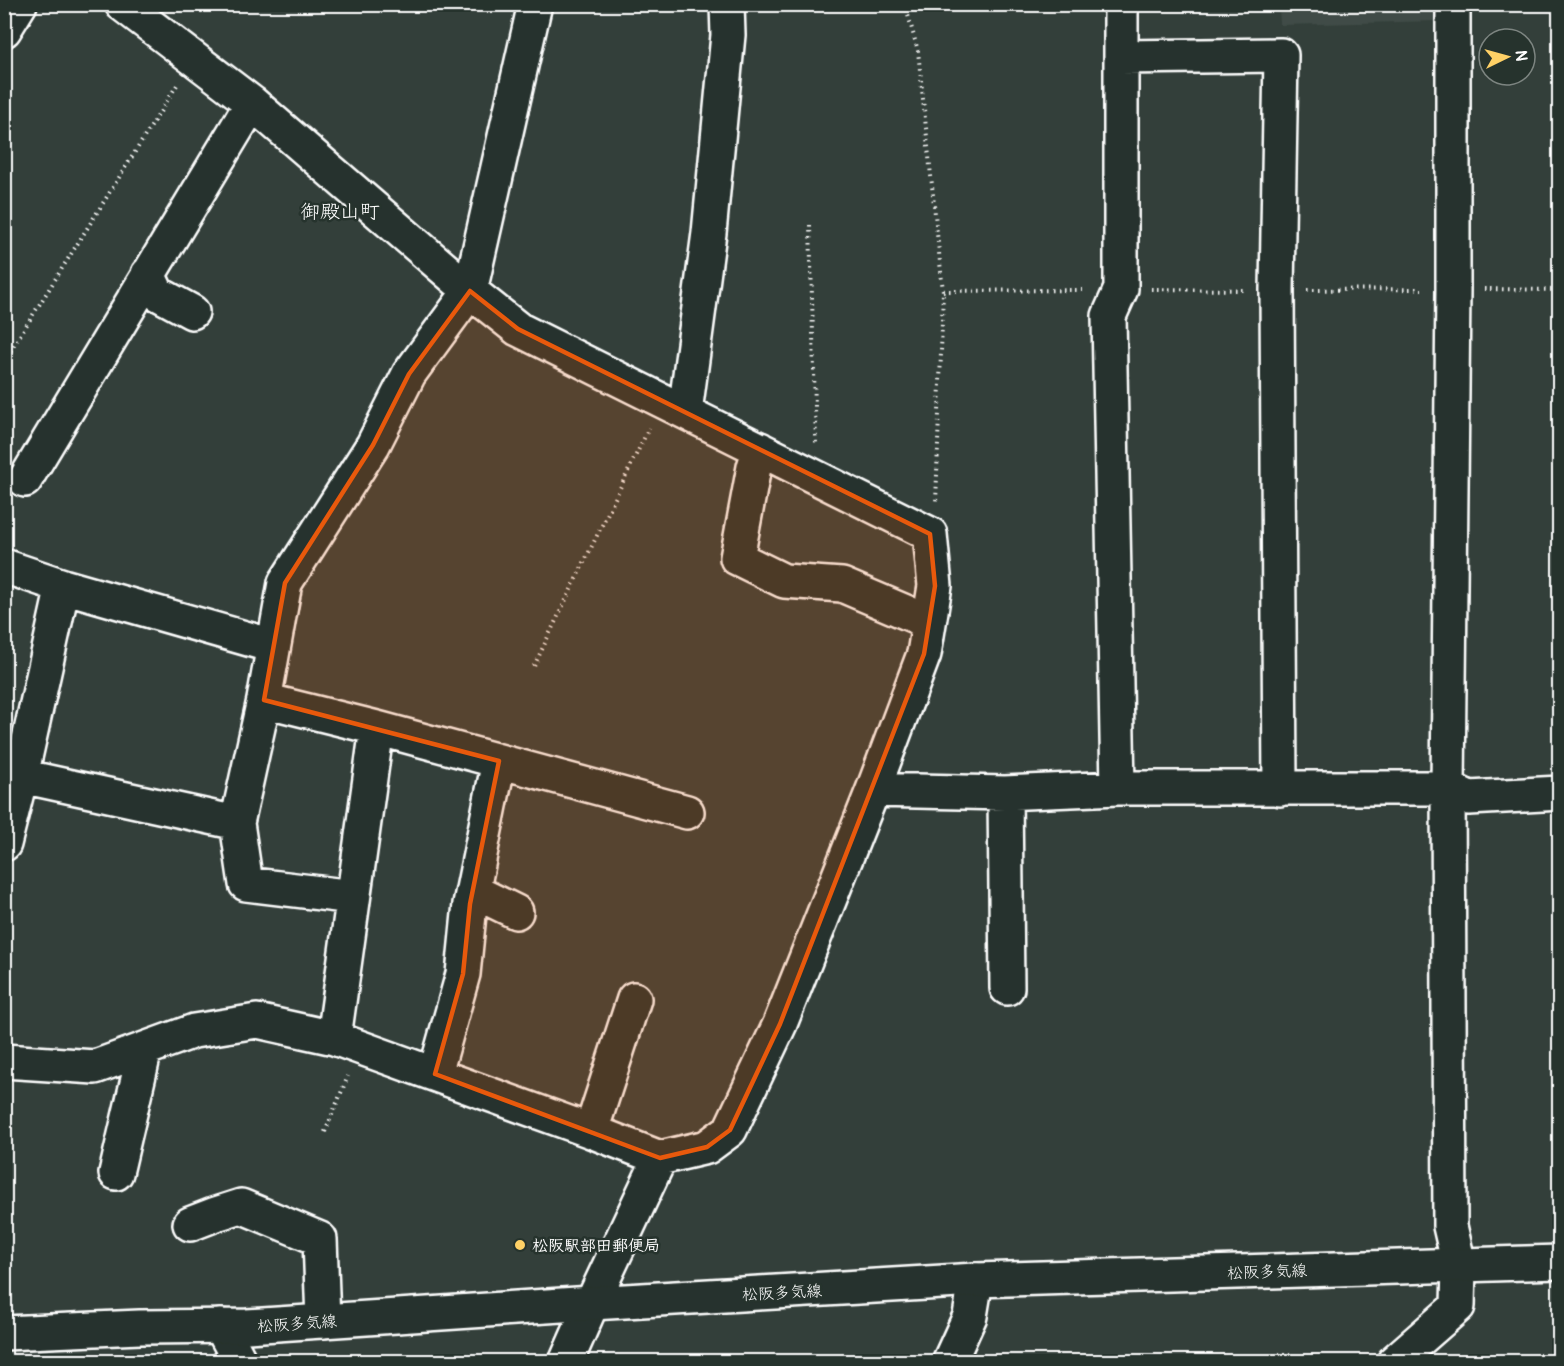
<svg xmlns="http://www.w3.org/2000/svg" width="1564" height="1366" font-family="Pangolin,'Klee One',sans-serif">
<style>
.built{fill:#404c47}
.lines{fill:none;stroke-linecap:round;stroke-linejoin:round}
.minor-casing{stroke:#fff;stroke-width:38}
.major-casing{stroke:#fff;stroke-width:38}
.path{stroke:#fff;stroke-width:4;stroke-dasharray:1.5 4.5;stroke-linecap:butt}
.minor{stroke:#26332d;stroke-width:33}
.major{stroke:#26332d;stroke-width:33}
.marked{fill:#e8590c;fill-opacity:0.2;stroke:#e8590c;stroke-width:4.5;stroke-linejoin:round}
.poi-dot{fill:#ffd166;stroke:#26332d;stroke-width:2}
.labels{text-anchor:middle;stroke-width:5;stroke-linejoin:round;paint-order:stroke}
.poi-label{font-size:16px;font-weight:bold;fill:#fff;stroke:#26332d;text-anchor:start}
.street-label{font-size:16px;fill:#fff;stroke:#26332d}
.quarter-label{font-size:20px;fill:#fff;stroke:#26332d}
</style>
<rect width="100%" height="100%" fill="#333f3a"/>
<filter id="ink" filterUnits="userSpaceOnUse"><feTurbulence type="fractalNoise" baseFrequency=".0167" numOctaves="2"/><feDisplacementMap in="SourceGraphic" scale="12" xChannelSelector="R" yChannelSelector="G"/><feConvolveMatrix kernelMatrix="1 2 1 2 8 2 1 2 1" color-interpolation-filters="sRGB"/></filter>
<g filter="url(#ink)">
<!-- built -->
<path class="built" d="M1279,5H1439L1438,21L1280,25Z"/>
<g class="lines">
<!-- minor casing -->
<g class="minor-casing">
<path id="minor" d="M122,4L252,103L470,291L518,329L930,534L935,586L924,654L873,790L780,1024L730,1130L707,1147L660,1158L592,1303L566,1362
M4,30L20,4
M1121,57L1281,55L1277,290L1280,789
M148,274L157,293L192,312
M685,412L709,233L728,35L727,4
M760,449L754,467L737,558L784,581L842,585L929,622
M25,480L252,103
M4,566L63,586L273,646
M264,700L377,728L687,812
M21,776L63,586
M1118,788L1109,316L1121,289V4
M873,790L1005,793L1118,788H1448L1469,798L1560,793
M1005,793L1007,988
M4,844L21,776L237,823
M473,891L516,912
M353,897L246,884L237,823L264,700L285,583L373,445L409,374L470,291L535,4
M334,1038L591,1131L660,1158
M4,1061L95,1067L194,1031L257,1021L334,1038L377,728
M435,1074L463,974L470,904L499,761
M591,1131L634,999
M116,1173L145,1049
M190,1224L216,1214L241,1206L320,1239L323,1321
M221,1326L240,1362
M949,1362L970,1316L976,1280
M1394,1362L1458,1306L1459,1265L1450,1226L1448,788L1453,289V4"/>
</g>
<!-- major casing -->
<g class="major-casing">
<path id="major" d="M4,1333L140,1327L247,1326L592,1303L976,1280L1560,1262"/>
</g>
<!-- path -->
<path class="path" d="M905,4L918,51L943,291L936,504
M810,225L816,443
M1151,289L1245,290
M1484,289L1560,290
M1307,290L1422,289
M943,291L1086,290
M4,361L177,85
M534,666L649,428
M325,1132L348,1076"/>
<!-- minor -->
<use href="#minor" class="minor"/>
<!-- major -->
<use href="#major" class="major"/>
</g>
</g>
<!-- marked area -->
<path class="marked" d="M470,291L518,329L930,534L935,586L924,654L780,1024L730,1130L707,1147L660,1158L435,1074L463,974L470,904L499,761L264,700L285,583L373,445L409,374Z"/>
<!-- markers -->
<circle class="poi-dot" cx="520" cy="1245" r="6"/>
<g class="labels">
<!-- poi labels -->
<g class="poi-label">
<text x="532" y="1251">松阪駅部田郵便局</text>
</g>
<!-- street labels -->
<g class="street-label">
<text transform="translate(1267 1271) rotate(-2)" y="6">松阪多気線</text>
<text transform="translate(782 1292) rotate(-3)" y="6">松阪多気線</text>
<text transform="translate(297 1323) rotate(-4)" y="6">松阪多気線</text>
</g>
<!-- quarter labels -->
<g class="quarter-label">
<text x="340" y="218">御殿山町</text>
</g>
</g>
<!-- margin -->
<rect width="1564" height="1366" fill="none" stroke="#26332d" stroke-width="24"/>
<rect x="12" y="12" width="1540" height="1342" fill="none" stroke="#fff" stroke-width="2" filter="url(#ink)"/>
<!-- north arrow -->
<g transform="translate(1507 57) rotate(85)"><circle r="28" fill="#26332d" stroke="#7d8581" stroke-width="1.5"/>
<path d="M0-4.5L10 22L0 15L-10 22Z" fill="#ffd166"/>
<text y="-9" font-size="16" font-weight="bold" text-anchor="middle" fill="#ffffff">N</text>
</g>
</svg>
